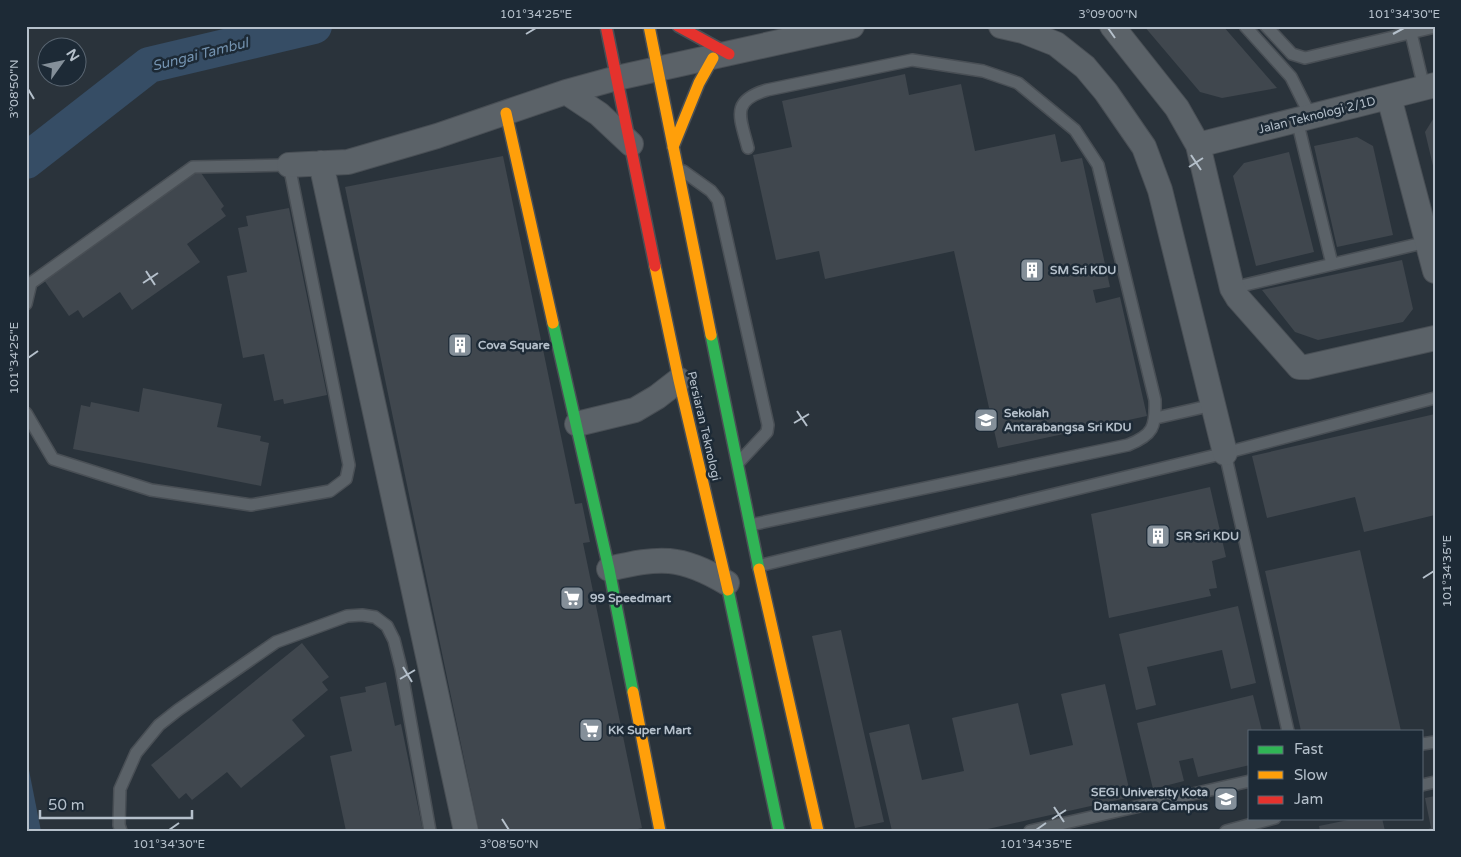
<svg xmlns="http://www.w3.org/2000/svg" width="1461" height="857" font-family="'Varela Round',sans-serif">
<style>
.water{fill:#364d65}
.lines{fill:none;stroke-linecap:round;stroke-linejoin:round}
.river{stroke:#364d65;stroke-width:36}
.building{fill:#40474e}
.lane-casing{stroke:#494f55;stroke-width:14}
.street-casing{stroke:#494f55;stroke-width:26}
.fast-casing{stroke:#494f55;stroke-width:14}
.slow-casing{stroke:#494f55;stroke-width:14}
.jam-casing{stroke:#494f55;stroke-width:14}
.lane{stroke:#5b6268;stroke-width:11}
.street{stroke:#5b6268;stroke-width:24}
.fast{stroke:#30b455;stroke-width:11}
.slow{stroke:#ff9f0a;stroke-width:11}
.jam{stroke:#e5322d;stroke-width:11}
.ticks{fill:none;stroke:#b5c0cb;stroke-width:2}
.labels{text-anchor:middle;stroke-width:5;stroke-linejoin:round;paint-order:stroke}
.street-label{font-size:12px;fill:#b5c0cb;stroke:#1d2a36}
.poi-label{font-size:12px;font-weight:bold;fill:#b5c0cb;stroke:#1d2a36;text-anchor:start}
.water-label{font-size:14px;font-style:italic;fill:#7493b0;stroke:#1d2a36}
.neatline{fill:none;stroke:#b5c0cb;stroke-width:2}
.ticks-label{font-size:12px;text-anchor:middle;fill:#b5c0cb}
</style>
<rect width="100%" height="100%" fill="#2a333b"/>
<!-- water -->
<path class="water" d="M26,755L41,831H26Z"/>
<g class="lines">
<!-- river -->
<path class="river" d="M26,161L149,65L314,26"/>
</g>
<!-- building -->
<path class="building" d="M1144,26H1223L1277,88L1222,98L1200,92Z
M905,74L909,95L961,84L975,151L1055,134L1061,162L1082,158L1110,287L1093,290L1096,303L1120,297L1147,416L998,448L954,251L825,279L819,251L776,260L753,155L792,147L782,101Z
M1435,116V170H1434L1425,132Z
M1357,137L1373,146L1393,235L1337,247L1314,146Z
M1289,152L1314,252L1256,266L1233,176L1244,163Z
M503,156L575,504L582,503L590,542L583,543L642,828L630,831H479L345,187Z
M199,170L224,206L221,209L226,216L187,244L200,262L132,310L120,292L83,318L78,310L69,316L44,280Z
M289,208L327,395L284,404L283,399L274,401L264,354L243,358L227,276L247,272L238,228L248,226L246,216Z
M1402,260L1413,309L1403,322L1318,340L1295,332L1262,290Z
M143,388L222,404L217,427L261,436L260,441L269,443L261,486L73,449L81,405L90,407L91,402L139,412Z
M1435,414V515L1364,532L1355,497L1267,518L1252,456Z
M1210,487L1226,557L1212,561L1217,588L1209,589L1211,596L1109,618L1091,514Z
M1360,550L1401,731H1301L1265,571Z
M1238,606L1256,683L1231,689L1222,650L1147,667L1156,705L1136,710L1119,634Z
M841,630L884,822L855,828L812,636Z
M302,643L329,677L322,682L328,690L292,720L305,736L241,788L227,772L192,800L186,793L179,799L151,765Z
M386,682L395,726L401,724L423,831H346L330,756L352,751L340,697L366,692L365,687Z
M1105,684L1131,797L979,831H892L869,733L909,724L922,780L964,771L952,718L1018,703L1030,755L1073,745L1061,694Z
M1253,695L1262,731H1250V765L1198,777L1193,758L1179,761L1184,781L1153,789L1137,723Z
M1435,796V831H1423L1431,828L1425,798Z
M1358,818H1382L1385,831H1320L1319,826Z"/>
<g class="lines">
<!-- lane casing -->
<g class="lane-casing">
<path id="lane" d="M1245,26L1291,77L1311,117
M1266,26L1292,54L1305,58L1435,27
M1411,33L1424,88
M1297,120L1332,264
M748,148C740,117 730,101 767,90L912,60L983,71L1018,83L1075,130L1098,165L1155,400C1156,427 1153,435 1128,445L750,525
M683,171L711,191L718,200L768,425L767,432L740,461
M1232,288L1431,241
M26,304L31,283L193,167L289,165L349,465L346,479L330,491L251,505L151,490L53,459L26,413
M1156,418L1213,405
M1225,453L1288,731
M758,566L1225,453L1435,398
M1422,744L1435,742
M1422,785L1435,782
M121,831L119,825L120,789L136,753L159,725L178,710L276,642L347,616L362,615L375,617L387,626L394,640L401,668L430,831
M1030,831L1250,781
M1226,831L1275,818"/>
</g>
<!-- street casing -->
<g class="street-casing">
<path id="street" d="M1001,26L1023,31L1056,44L1085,67L1106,92L1144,147L1160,190L1225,453
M1112,26L1177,108L1198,145L1232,288L1238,298L1299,367H1307L1435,338
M566,92L599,114L631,144
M1389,97L1435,271
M1198,145L1435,85
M321,163L466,831
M289,165L348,162L437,136L566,92L617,78L852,26
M577,424L635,410L657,397L679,380
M609,569C660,557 680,555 727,583"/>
</g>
<!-- fast casing -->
<g class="fast-casing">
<path id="fast" d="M553,323L609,569L633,692
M711,335L759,569
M728,590L779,831"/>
</g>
<!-- slow casing -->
<g class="slow-casing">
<path id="slow" d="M649,26L711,335
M506,113L553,323
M673,147L699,83L713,58
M655,266L679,380L728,590
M759,569L818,831
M633,692L660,831"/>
</g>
<!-- jam casing -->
<g class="jam-casing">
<path id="jam" d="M606,26L655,266
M678,26L729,54"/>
</g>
<!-- lane -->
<use href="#lane" class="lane"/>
<!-- street -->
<use href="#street" class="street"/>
<!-- fast -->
<use href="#fast" class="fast"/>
<!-- slow -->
<use href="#slow" class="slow"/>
<!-- jam -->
<use href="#jam" class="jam"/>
</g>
<!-- ticks -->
<path class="ticks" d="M1108,28L1115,38M526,34L536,28M1393,34L1404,28M28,89L34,99M1191,155L1201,170M1189,167L1203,158M146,271L155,285M143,283L158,273M28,358L38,351M797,411L807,426M794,423L809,414M1423,578L1434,571M403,667L412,682M400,679L415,670M1054,807L1064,822M502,819L509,830M1052,819L1066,810M169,830L179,823M1036,830L1046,823"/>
<!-- icons -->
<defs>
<g id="building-square" transform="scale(1.25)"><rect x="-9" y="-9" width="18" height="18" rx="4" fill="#848f99" stroke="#1d2a36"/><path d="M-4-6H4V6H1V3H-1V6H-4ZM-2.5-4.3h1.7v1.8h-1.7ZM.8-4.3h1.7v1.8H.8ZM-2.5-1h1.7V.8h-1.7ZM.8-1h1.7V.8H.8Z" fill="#fff"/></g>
<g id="school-square" transform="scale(1.25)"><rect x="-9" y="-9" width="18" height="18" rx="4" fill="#848f99" stroke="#1d2a36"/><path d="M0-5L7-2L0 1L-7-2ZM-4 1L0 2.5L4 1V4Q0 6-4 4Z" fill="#fff"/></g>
<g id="supermarket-square" transform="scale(1.25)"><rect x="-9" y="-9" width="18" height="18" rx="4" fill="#848f99" stroke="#1d2a36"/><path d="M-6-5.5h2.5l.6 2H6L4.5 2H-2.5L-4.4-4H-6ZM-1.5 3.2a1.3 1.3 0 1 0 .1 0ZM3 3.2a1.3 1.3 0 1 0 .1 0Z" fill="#fff"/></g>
<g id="university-square" transform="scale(1.25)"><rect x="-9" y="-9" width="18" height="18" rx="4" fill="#848f99" stroke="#1d2a36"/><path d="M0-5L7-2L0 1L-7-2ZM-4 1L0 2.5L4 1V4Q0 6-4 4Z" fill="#fff"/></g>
</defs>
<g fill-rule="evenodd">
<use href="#building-square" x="1032" y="270"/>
<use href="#building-square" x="460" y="345"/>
<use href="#school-square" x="986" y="420"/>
<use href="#building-square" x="1158" y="536"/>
<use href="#supermarket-square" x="572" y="598"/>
<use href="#supermarket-square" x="591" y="730"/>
<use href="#university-square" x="1226" y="799"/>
</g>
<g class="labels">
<!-- street labels -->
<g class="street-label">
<text transform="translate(1317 115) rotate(-14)" y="4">Jalan Teknologi 2/1D</text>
<text transform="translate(704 426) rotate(77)" y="4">Persiaran Teknologi</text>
</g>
<!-- poi labels -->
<g class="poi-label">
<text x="1050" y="274">SM Sri KDU</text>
<text x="478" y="349">Cova Square</text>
<text x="1004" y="417">Sekolah<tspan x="1004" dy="14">Antarabangsa Sri KDU</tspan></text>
<text x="1176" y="540">SR Sri KDU</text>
<text x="590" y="602">99 Speedmart</text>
<text x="608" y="734">KK Super Mart</text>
<text x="1208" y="796" text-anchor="end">SEGI University Kota<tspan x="1208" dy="14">Damansara Campus</tspan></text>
</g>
<!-- water labels -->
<g class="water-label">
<text transform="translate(200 54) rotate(-14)" y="5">Sungai Tambul</text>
</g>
</g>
<!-- border -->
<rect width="1461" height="857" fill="none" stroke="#1d2a36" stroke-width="55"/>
<!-- legend -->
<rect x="1248" y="730" width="175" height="90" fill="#1d2a36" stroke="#5a6672"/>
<rect x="1258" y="746" width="25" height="8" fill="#30b455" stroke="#5a6672"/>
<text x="1294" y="754" font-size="15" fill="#b5c0cb">Fast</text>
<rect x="1258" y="771" width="25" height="8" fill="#ff9f0a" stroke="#5a6672"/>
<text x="1294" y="780" font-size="15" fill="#b5c0cb">Slow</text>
<rect x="1258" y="796" width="25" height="8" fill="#e5322d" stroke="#5a6672"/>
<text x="1294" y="804" font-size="15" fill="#b5c0cb">Jam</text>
<!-- north arrow -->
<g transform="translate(62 62) rotate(57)"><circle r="24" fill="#1d2a36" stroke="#5a6672"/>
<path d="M0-4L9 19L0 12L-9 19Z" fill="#848f99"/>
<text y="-8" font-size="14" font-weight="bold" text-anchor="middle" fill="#b5c0cb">N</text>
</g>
<!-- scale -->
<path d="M40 810v8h152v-8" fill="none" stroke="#b5c0cb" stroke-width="2.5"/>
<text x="48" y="810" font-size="15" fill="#b5c0cb" stroke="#1d2a36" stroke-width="4" paint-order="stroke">50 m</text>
<rect x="28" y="28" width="1406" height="802" class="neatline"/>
<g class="ticks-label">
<text x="536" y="18">101°34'25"E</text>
<text x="1108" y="18">3°09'00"N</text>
<text x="1404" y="18">101°34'30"E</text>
<text transform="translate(14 89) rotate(-90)" y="4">3°08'50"N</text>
<text transform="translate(14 358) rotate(-90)" y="4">101°34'25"E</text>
<text transform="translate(1447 571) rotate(-90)" y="4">101°34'35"E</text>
<text x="169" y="848">101°34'30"E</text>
<text x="509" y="848">3°08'50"N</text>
<text x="1036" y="848">101°34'35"E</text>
</g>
</svg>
